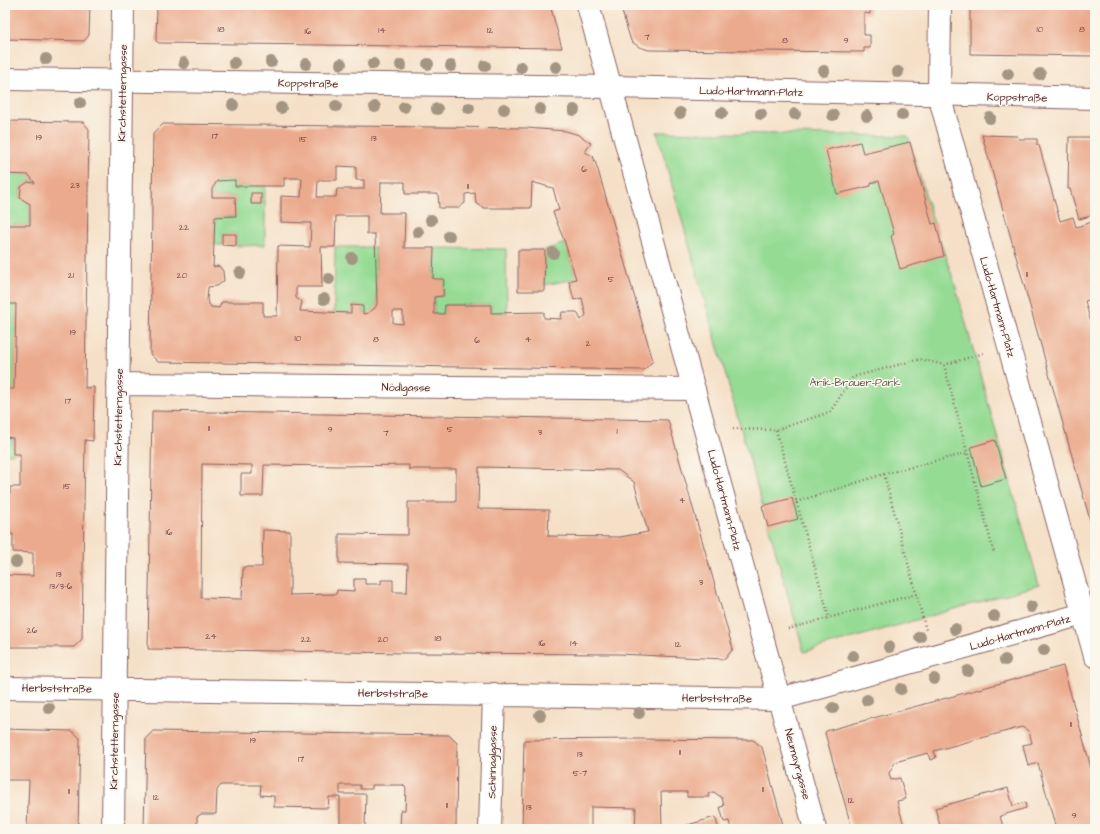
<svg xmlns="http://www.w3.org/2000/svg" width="1100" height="834" font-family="'Architects Daughter',sans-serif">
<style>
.green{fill:#95db94;stroke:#707d60;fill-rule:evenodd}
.building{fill:#ebaa8d;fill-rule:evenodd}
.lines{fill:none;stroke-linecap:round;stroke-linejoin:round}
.minor-casing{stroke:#866362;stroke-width:24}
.major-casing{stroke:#866362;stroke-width:24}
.path{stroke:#866362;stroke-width:2.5;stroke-dasharray:1 3;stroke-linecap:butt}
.minor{stroke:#fff;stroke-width:22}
.major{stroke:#fff;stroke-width:22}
.tree{fill:#a39582}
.labels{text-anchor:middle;stroke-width:3;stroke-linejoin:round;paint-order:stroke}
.number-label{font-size:9px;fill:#724244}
.street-label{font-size:11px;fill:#4a1f2b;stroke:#fbf7ec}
.park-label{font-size:11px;fill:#60574a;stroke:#fbf7ec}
</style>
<rect width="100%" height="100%" fill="#fbf7ec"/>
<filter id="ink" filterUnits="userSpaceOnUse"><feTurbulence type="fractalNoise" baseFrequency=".025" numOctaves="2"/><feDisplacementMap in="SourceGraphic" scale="8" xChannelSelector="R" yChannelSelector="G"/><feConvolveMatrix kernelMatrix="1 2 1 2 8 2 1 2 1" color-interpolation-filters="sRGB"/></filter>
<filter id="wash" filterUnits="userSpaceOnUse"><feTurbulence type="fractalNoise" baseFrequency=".012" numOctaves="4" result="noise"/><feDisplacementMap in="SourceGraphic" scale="16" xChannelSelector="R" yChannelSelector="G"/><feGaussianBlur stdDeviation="0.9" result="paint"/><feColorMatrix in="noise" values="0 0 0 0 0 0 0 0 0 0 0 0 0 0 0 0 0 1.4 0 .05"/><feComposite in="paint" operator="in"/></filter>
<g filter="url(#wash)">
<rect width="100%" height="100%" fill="#f5e0c7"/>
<!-- green -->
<path class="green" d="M657,132L908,136L934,224L954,281L1039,585L804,652Z
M5,174L29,175L35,183L28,182L21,187L20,198L30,204V225H5Z
M235,180L236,186H265V245L236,246V234H222V245H214L215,217L235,216V197H212V189L217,181ZM261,193V204H251V194Z
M565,243L576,279L544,285L545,250Z
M335,247H375L377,304L372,311L363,314V306L352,305L351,313H334Z
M434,248L506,249L507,313H491V305H445L444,314H434V297L443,296L444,280L433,279Z
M5,304H16L14,389H6V437L13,438V454H5Z"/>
<g id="blocks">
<!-- building -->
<path class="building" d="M5,5H90L89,35L84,41L5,39Z
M157,5H550L562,48L159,43L156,41Z
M620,5H740L750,7V5H870V14L864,13V35H870V48H864V52L649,50L639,47L631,41Z
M970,5H1093V56L970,54Z
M5,121L83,122L89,129L85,388L94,387L93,441L85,440L82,639L74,647H5V575L33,576V553L13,552V534H5V494H10V487H20V454H13V438L6,437V389H14L16,304H5V225H30V204L20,198L21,187L28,182L35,183L29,175L5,174Z
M163,124L526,128L566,131L579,135L591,143L585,152L593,156L598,170L653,361L644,370L158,362L150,354L153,134ZM337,166L356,167V180H364V189H337L336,197H317L318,180H337ZM284,178H302L301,197L281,196V222L311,223L310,247L278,246L277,316H263V302H222L219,308L211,307L207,300L208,287L217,286L224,281L223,271L219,266L213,267L215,217L236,216L235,197H212V189L217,181L235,180V186H284ZM381,182H405V194H438L439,208H458L465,203V194L475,193L476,203L484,208H531L532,182L553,188L559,210L553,212L565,243L576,279L569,281L574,300L582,298L586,315L581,320L577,312H562L561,319L544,318V312L491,313V305H445L444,314H434V297L443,296L444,279H433L434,248H404L405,213H380ZM336,216H367V234H375L377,304L375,308L368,313L363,314V306L351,305V313L300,311L302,302L296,298V287H322L321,247H335ZM393,311H403V324L393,323Z
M982,135L1017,136L1019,139H1037V145H1039L1060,221L1073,217L1076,227L1095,221V298L1085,301L1093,330H1095V538Z
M1069,137H1095V215L1079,219L1070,189H1068Z
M860,142L863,153L910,142L932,224L936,223L944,256L900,269L891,236L894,234L879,181L871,183V186L837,194L826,150Z
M251,193H261V204H251Z
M222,234H236V246L222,245Z
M518,250H545L544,291H518Z
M152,411L668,420L733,649L725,659L619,654L407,653L148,649ZM202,464L252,465V474H241V496H263L264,465L339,466L409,465V469H456V502H408V535L339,534V563L408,564L407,592H393V580H381V584H365V579H354V591L337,590L336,594L290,595V531L263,530L262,567H243L242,599L201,598ZM479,467L618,470L634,482L648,532L620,537L548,536L549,510L478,509Z
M995,440L1006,479L981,486L971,447Z
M792,498L798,519L768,527L762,506Z
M1063,666L1095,782V829H1056L1038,763L1028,766L1023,745L1032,743L1029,731L1022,727L934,751L936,758L930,760L928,753L895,762L889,773L891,780L900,778L906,799L897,801L905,829H852L825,733L826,731Z
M5,729L72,731L80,738L78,829H27L29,780H5Z
M153,731L449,735L457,743L456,829H400L401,810H405L406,788L403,785H372V789H360V785H340V794H366L365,826L368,829H340V797H329L328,808L274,807V796L260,795L261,785H221L217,790L216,814H201L197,817V829H144L146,738Z
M636,739L753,740L762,747L784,829H731L729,821L724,822L720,807L724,806L722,798L714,792L708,793L709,797H687V792H661L662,829H635L636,808L591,807V829H522L524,740Z
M1008,788L1013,806L1025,802L1026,808L1000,816L1003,826L993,829H941L935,808Z
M715,817L719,829H674Z"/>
</g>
</g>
<g filter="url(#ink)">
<use href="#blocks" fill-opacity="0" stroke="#866362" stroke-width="1"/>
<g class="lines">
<!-- minor casing -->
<g class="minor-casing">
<path id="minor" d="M588,5L815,829
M940,5L939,95L1095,656
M118,384L694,389
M5,688L780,699L1083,614
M113,829L123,5
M490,829L494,694"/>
</g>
<!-- major casing -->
<g class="major-casing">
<path id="major" d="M5,79L611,87L1095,98"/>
</g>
<!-- path -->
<path class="path" d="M944,365L994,553
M733,429L776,430L830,412L853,377L920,359L944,365L984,353
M776,430L829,617
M884,474L926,630
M796,502L884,474L967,453
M788,629L916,594"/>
<!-- minor -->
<use href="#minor" class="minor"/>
<!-- major -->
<use href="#major" class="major"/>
</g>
<!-- trees -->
<g class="tree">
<circle cx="46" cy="59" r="6"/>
<circle cx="271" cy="62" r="6"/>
<circle cx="184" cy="63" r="6"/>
<circle cx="234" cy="63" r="6"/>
<circle cx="306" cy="64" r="6"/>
<circle cx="341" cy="64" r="6"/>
<circle cx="373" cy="64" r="6"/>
<circle cx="428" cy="64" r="6"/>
<circle cx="401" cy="65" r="6"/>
<circle cx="451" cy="66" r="6"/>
<circle cx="485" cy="66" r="6"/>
<circle cx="521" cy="67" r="6"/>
<circle cx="556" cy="67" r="6"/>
<circle cx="824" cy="71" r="6"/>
<circle cx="898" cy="72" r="6"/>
<circle cx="1008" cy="74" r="6"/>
<circle cx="1040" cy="74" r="6"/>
<circle cx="80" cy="103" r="6"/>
<circle cx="233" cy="105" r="6"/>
<circle cx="336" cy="106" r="6"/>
<circle cx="375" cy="107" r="6"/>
<circle cx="404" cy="107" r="6"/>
<circle cx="281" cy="108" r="6"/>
<circle cx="469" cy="108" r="6"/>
<circle cx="437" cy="109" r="6"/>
<circle cx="504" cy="109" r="6"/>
<circle cx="540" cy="109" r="6"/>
<circle cx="574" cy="110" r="6"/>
<circle cx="680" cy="113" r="6"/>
<circle cx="722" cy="113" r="6"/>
<circle cx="761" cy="114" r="6"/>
<circle cx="795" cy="114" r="6"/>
<circle cx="833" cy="115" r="6"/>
<circle cx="902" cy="115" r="6"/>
<circle cx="867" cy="116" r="6"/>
<circle cx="990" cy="118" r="6"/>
<circle cx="431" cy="220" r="6"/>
<circle cx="418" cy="232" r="6"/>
<circle cx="449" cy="236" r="6"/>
<circle cx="553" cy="253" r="6"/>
<circle cx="352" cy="258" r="6"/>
<circle cx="240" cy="273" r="6"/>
<circle cx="329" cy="279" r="6"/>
<circle cx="324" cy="299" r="6"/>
<circle cx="16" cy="562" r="6"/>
<circle cx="1031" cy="607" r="6"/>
<circle cx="994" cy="616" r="6"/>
<circle cx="955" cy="629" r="6"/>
<circle cx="920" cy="637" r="6"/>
<circle cx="889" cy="647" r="6"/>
<circle cx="1044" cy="650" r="6"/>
<circle cx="853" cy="656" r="6"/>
<circle cx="1005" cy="660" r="6"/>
<circle cx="968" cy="671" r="6"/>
<circle cx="934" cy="679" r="6"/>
<circle cx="901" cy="689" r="6"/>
<circle cx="867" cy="700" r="6"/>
<circle cx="49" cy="708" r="6"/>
<circle cx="833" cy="708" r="6"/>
<circle cx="639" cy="713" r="6"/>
<circle cx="540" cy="715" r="6"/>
</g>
</g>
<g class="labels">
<!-- number labels -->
<g class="number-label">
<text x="221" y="32">18</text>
<text x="1040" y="32">10</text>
<text x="1082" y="32">8</text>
<text x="382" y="33">14</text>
<text x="490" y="33">12</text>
<text x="308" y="34">16</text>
<text x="647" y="40">7</text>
<text x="785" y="43">8</text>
<text x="846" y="43">9</text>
<text x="215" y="139">17</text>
<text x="39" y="140">19</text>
<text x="374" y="141">13</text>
<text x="303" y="142">15</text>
<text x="584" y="172">6</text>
<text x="75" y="188">23</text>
<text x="468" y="189">11</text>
<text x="184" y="230">22</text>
<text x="1027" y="277">11</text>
<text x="71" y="278">21</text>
<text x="182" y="278">20</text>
<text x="611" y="282">5</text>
<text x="73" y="335">19</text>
<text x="298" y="341">10</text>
<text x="376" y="342">8</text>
<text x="528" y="342">4</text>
<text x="477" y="343">6</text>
<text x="588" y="346">2</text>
<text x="68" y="404">17</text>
<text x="209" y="431">11</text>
<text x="330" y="432">9</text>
<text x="450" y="432">5</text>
<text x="617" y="434">1</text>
<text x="540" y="435">3</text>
<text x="386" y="436">7</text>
<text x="67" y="489">15</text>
<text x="682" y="503">4</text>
<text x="169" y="535">16</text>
<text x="59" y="577">13</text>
<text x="701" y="585">3</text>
<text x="61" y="589">13/3-6</text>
<text x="32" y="633">26</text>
<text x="211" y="639">24</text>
<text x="438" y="641">18</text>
<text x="306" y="642">22</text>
<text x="383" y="642">20</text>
<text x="542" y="646">16</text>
<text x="574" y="646">14</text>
<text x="678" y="647">12</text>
<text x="1071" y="727">11</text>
<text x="253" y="743">19</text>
<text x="680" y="755">11</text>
<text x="580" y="757">13</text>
<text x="301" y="762">17</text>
<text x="580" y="776">5-7</text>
<text x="763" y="792">11</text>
<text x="69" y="794">11</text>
<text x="156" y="800">12</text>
<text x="851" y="803">12</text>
<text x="447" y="808">11</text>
<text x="529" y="810">13</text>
<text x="1074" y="818">9</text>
</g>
<!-- street labels -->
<g class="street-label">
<text transform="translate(308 83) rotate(1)" y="4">Koppstraße</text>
<text transform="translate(751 91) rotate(1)" y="4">Ludo-Hartmann-Platz</text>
<text transform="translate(122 93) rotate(-89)" y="4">Kirchstetterngasse</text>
<text transform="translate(1017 97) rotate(1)" y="4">Koppstraße</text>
<text transform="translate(998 307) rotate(74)" y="4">Ludo-Hartmann-Platz</text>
<text transform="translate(406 387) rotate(1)" y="4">Nödlgasse</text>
<text transform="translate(118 417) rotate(-89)" y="4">Kirchstetterngasse</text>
<text transform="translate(725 500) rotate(75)" y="4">Ludo-Hartmann-Platz</text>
<text transform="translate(1020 632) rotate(-16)" y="4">Ludo-Hartmann-Platz</text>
<text transform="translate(57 688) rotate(1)" y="4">Herbststraße</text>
<text transform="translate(393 693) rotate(1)" y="4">Herbststraße</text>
<text transform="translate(717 698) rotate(1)" y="4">Herbststraße</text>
<text transform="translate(114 741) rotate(-89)" y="4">Kirchstetterngasse</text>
<text transform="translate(492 762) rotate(-89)" y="4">Schinnaglgasse</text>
<text transform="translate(798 764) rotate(75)" y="4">Neumayrgasse</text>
</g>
<!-- park labels -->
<g class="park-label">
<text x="855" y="386">Arik-Brauer-Park</text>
</g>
</g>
<!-- margin -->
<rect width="1100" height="834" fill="none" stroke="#fbf7ec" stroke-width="20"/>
</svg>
